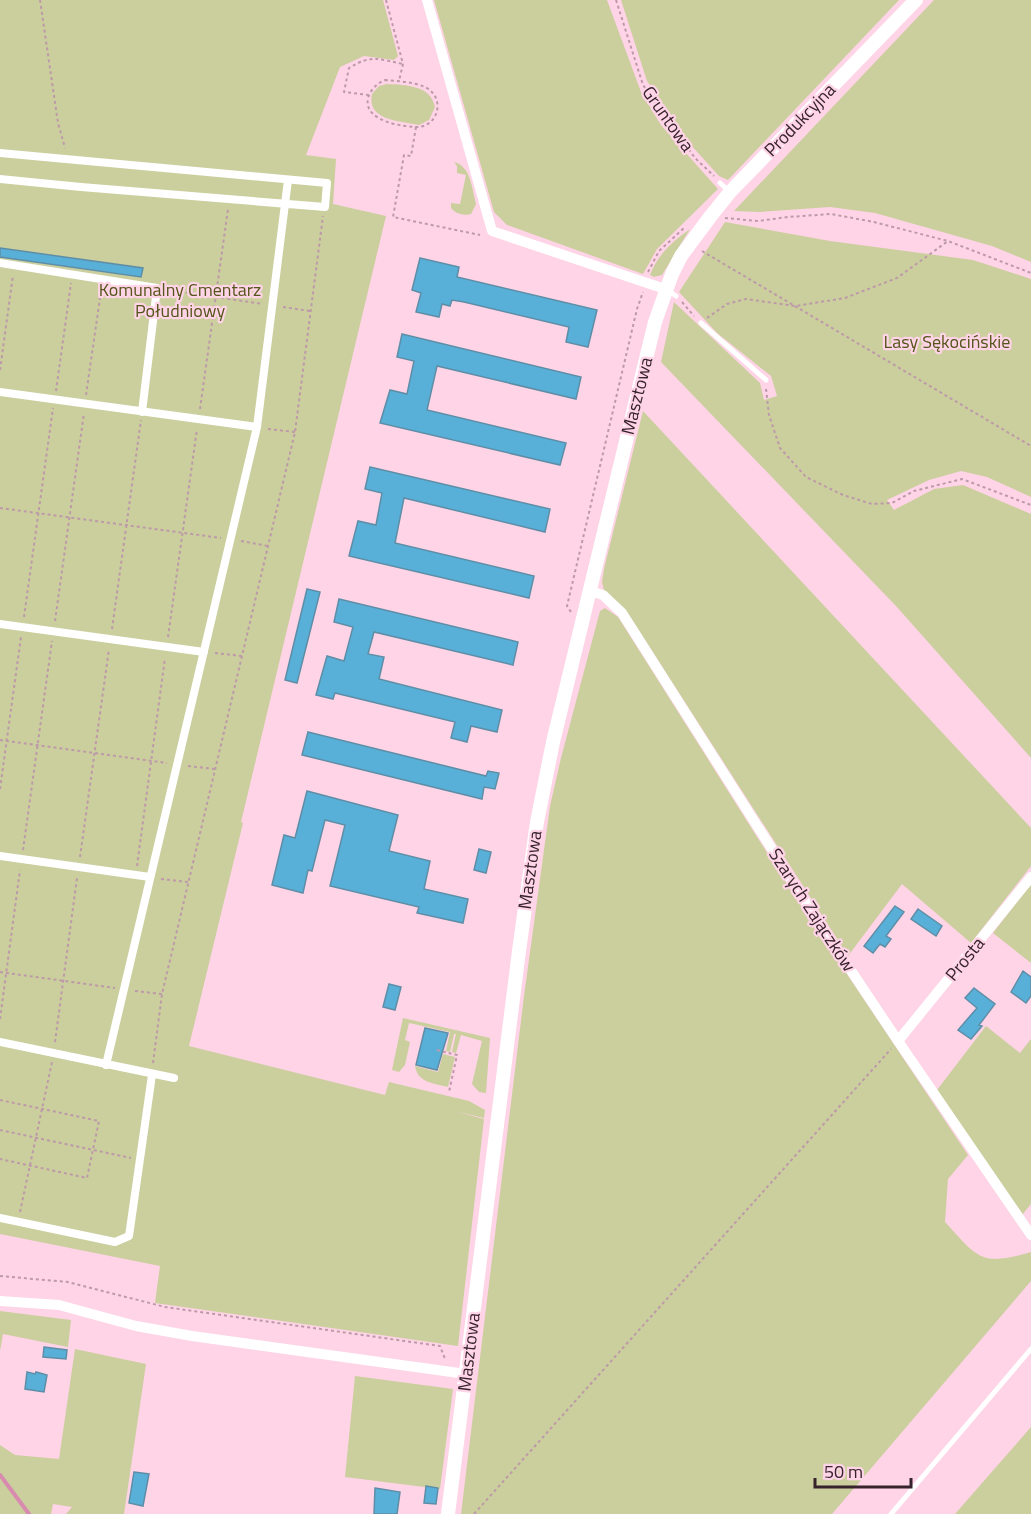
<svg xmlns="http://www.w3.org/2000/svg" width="1031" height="1514" font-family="'Titillium Web',sans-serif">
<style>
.green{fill:#cbce9d}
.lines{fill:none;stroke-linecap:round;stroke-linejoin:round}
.stream{stroke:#d88baf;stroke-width:4}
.building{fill:#58b0d9;stroke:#5e8ea7;stroke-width:1.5}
.path{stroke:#bd9aa9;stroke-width:2;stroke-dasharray:3 3;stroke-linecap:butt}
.service{stroke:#fff;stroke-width:5}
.pedestrian{stroke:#fff;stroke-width:8}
.minor{stroke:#fff;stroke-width:10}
.tertiary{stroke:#fff;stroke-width:14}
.labels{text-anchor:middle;stroke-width:4.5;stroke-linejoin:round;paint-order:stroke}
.street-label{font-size:18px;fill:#36232b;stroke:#fed4e6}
.park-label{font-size:18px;fill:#54551a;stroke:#fed4e6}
</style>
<rect width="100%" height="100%" fill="#fed4e6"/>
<!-- green -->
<path class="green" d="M0,0H383L398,56L394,60L364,56L340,67L306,155L336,159L333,204L386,216L241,822L243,823L189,1046L385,1095L389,1082L469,1101L485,1110L484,1118L454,1111L484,1119L458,1346L155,1303L160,1266L0,1234Z
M434,0H607L641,92L661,125L718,189L657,249L643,274L507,225L494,212Z
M621,0H899L728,180L719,176L690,144L647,81Z
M934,0H1031V262L992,246L875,213L830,207L759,212L734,211Z
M387,84C405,85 431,85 435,107L429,120L419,125C402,121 366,121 372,94L379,86Z
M454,162C471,166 472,189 476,204L471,214C463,216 456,214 451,208V203L460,204L466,175L457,173V166Z
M725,222L830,241L973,260L1031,279V497L987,477L961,471L929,480L887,500L894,510L934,489L963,485L1031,514V758L896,606L661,362L674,302L760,383L764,400L777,396L771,376L717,333L679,292Z
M690,229L662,275L654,277L650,275C658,254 672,242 690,229Z
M643,411L1031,828V866L971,943L902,884L848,956L629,615L604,590L602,582L604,569Z
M605,608L618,617L790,889L968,1155L948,1179L945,1222C978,1258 981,1267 1031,1252V1281L832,1514H461L524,996L550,806L561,758L600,611Z
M1031,884V963L993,933Z
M403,1018L490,1038L486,1093L479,1092L472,1084L482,1041L461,1035L456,1053L452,1052L456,1034H454L450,1052L446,1051L450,1032L409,1023L405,1040L410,1042L405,1065L399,1072L392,1070Z
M986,1026L1020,1053L1031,1039V1204L1022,1215L937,1090Z
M443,1054L455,1057L448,1087C433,1083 418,1083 415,1066L438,1072Z
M0,1311L71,1320L68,1347L3,1334L0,1351Z
M75,1349L146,1364L124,1514H66L72,1507L53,1504L51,1514H0V1445L15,1455L59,1459Z
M355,1376L453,1389L440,1489L345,1477Z
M1031,1427V1514H955Z"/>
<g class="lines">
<!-- stream -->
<path class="stream" d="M0,1475L29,1514"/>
</g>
<!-- building -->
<path class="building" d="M0,248L143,268L141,277L0,257Z
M420,258L459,267L457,277L597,310L588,347L566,342L569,327L464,302L452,300L450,306L442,304L439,317L416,312L421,293L412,290Z
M402,334L581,377L576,399L437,366L427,410L566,443L560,465L380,423L390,390L407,394L414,361L397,357Z
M370,467L550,509L545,532L404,498L395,543L534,576L529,598L349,556L358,521L376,525L382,493L365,489Z
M307,589L320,592L297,683L285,680Z
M339,599L518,642L513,665L374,632L368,654L384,657L379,679L502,710L497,732L471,726L467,742L451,738L455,722L335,693L333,699L316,695L327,656L344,661L353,627L334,622Z
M308,732L486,776L488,771L499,773L495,789L484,787L482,799L302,755Z
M307,791L398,815L389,851L430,861L424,889L468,899L463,923L417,913L419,907L330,886L345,825L325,820L312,871L308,870L303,893L272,885L284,835L295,838Z
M479,849L491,852L486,873L474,870Z
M895,906L904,912L886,936L891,939L885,947L880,944L873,953L864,946Z
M918,909L942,926L936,936L911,919Z
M1023,971L1031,977V996L1026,1003L1011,992Z
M389,984L401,987L395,1010L383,1007Z
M974,988L995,1004L979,1025L982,1026L971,1039L958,1030L977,1008L965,998Z
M425,1028L448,1033L437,1070L416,1065Z
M44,1347L67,1350L66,1359L43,1357Z
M27,1372L35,1374L36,1372L47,1375L44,1392L25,1389Z
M134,1472L149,1474L143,1506L129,1503Z
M426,1486L438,1488L436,1504L424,1503Z
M375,1488L400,1492L397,1514H374Z"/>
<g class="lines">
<!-- path -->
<path class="path" d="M40,0L58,123L65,148
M386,0L403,64L399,81
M616,0L643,85L695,158L714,176
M385,80C397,81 414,82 425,87C447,98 438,129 414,127C404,126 388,124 379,118C359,108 368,87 385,80Z
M369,95L344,92L349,68C372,54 378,59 403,64
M416,127L411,156L404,155L393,217L480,235
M725,218L758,221L788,217L831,214L874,222L948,241L1031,273
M702,251L1031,446
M648,272L659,251L684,228
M168,290L263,304
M682,302L694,316
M283,307L310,311
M707,318L727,304L746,299L795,306L845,298L897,278L948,241
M0,370L13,275
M766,389L769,415L780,448L806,477L843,495L872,504L892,503L914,491L962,479L1031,505
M56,391L71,283
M86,395L101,291
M200,409L228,209
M268,429L295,432
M0,508L221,538
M241,541L268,546
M571,612L567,606L637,309L643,292
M24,617L53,408
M55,621L84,413
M112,629L141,420
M168,637L197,429
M215,653L242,656
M0,740L167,763
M188,766L215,769
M0,789L21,637
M23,850L52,641
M80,857L109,649
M137,866L165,658
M161,879L188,882
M0,972L115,988
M135,991L162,994
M0,1019L20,870
M55,1042L77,878
M437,1050L457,1055L449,1092
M153,1063L162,994L295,432L323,216
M0,1100L99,1121L87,1178L0,1159
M0,1130L131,1158
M20,1212L52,1062
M0,1276L68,1282L165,1307L440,1346L445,1359
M474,1514L891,1049"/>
<!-- service -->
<path class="service" d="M720,183L729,191
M667,290L676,296
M701,323L766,380
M891,1514L1031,1349"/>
<!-- pedestrian -->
<path class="pedestrian" d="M0,153L327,183L325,207L81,187L0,179
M0,263L157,288L142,412
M0,392L257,427
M0,624L204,652
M0,856L150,877
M0,1042L174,1078
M106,1065L257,427L288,180
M0,1218L115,1242L129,1236L152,1075"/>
<!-- minor -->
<path class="minor" d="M427,0L492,231L665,289
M590,591L603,595L622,613L810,909L898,1041L1031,1235
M898,1041L1031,877
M0,1301L59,1305L136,1326L192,1336L466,1374"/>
<!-- tertiary -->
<path class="tertiary" d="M448,1514L519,951L537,822L553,742L655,322L672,274L681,256L710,217L730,192L916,0"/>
</g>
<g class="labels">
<!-- street labels -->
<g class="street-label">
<text transform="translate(668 119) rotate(55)" y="6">Gruntowa</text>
<text transform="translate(800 120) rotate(-46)" y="6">Produkcyjna</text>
<text transform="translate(637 396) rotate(-76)" y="6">Masztowa</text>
<text transform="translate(530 870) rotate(-82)" y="6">Masztowa</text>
<text transform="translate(812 910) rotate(57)" y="6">Szarych Zajączków</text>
<text transform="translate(965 959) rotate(-51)" y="6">Prosta</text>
<text transform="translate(469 1352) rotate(-83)" y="6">Masztowa</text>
</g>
<!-- park labels -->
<g class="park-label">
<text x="180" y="296">Komunalny Cmentarz<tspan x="180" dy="21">Południowy</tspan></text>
<text x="947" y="348">Lasy Sękocińskie</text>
</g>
</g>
<!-- scale -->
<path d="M815 1478v9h96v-9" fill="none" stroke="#36232b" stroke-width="3"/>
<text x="824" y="1478" font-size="18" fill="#36232b" stroke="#fed4e6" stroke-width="4.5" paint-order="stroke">50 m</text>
</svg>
